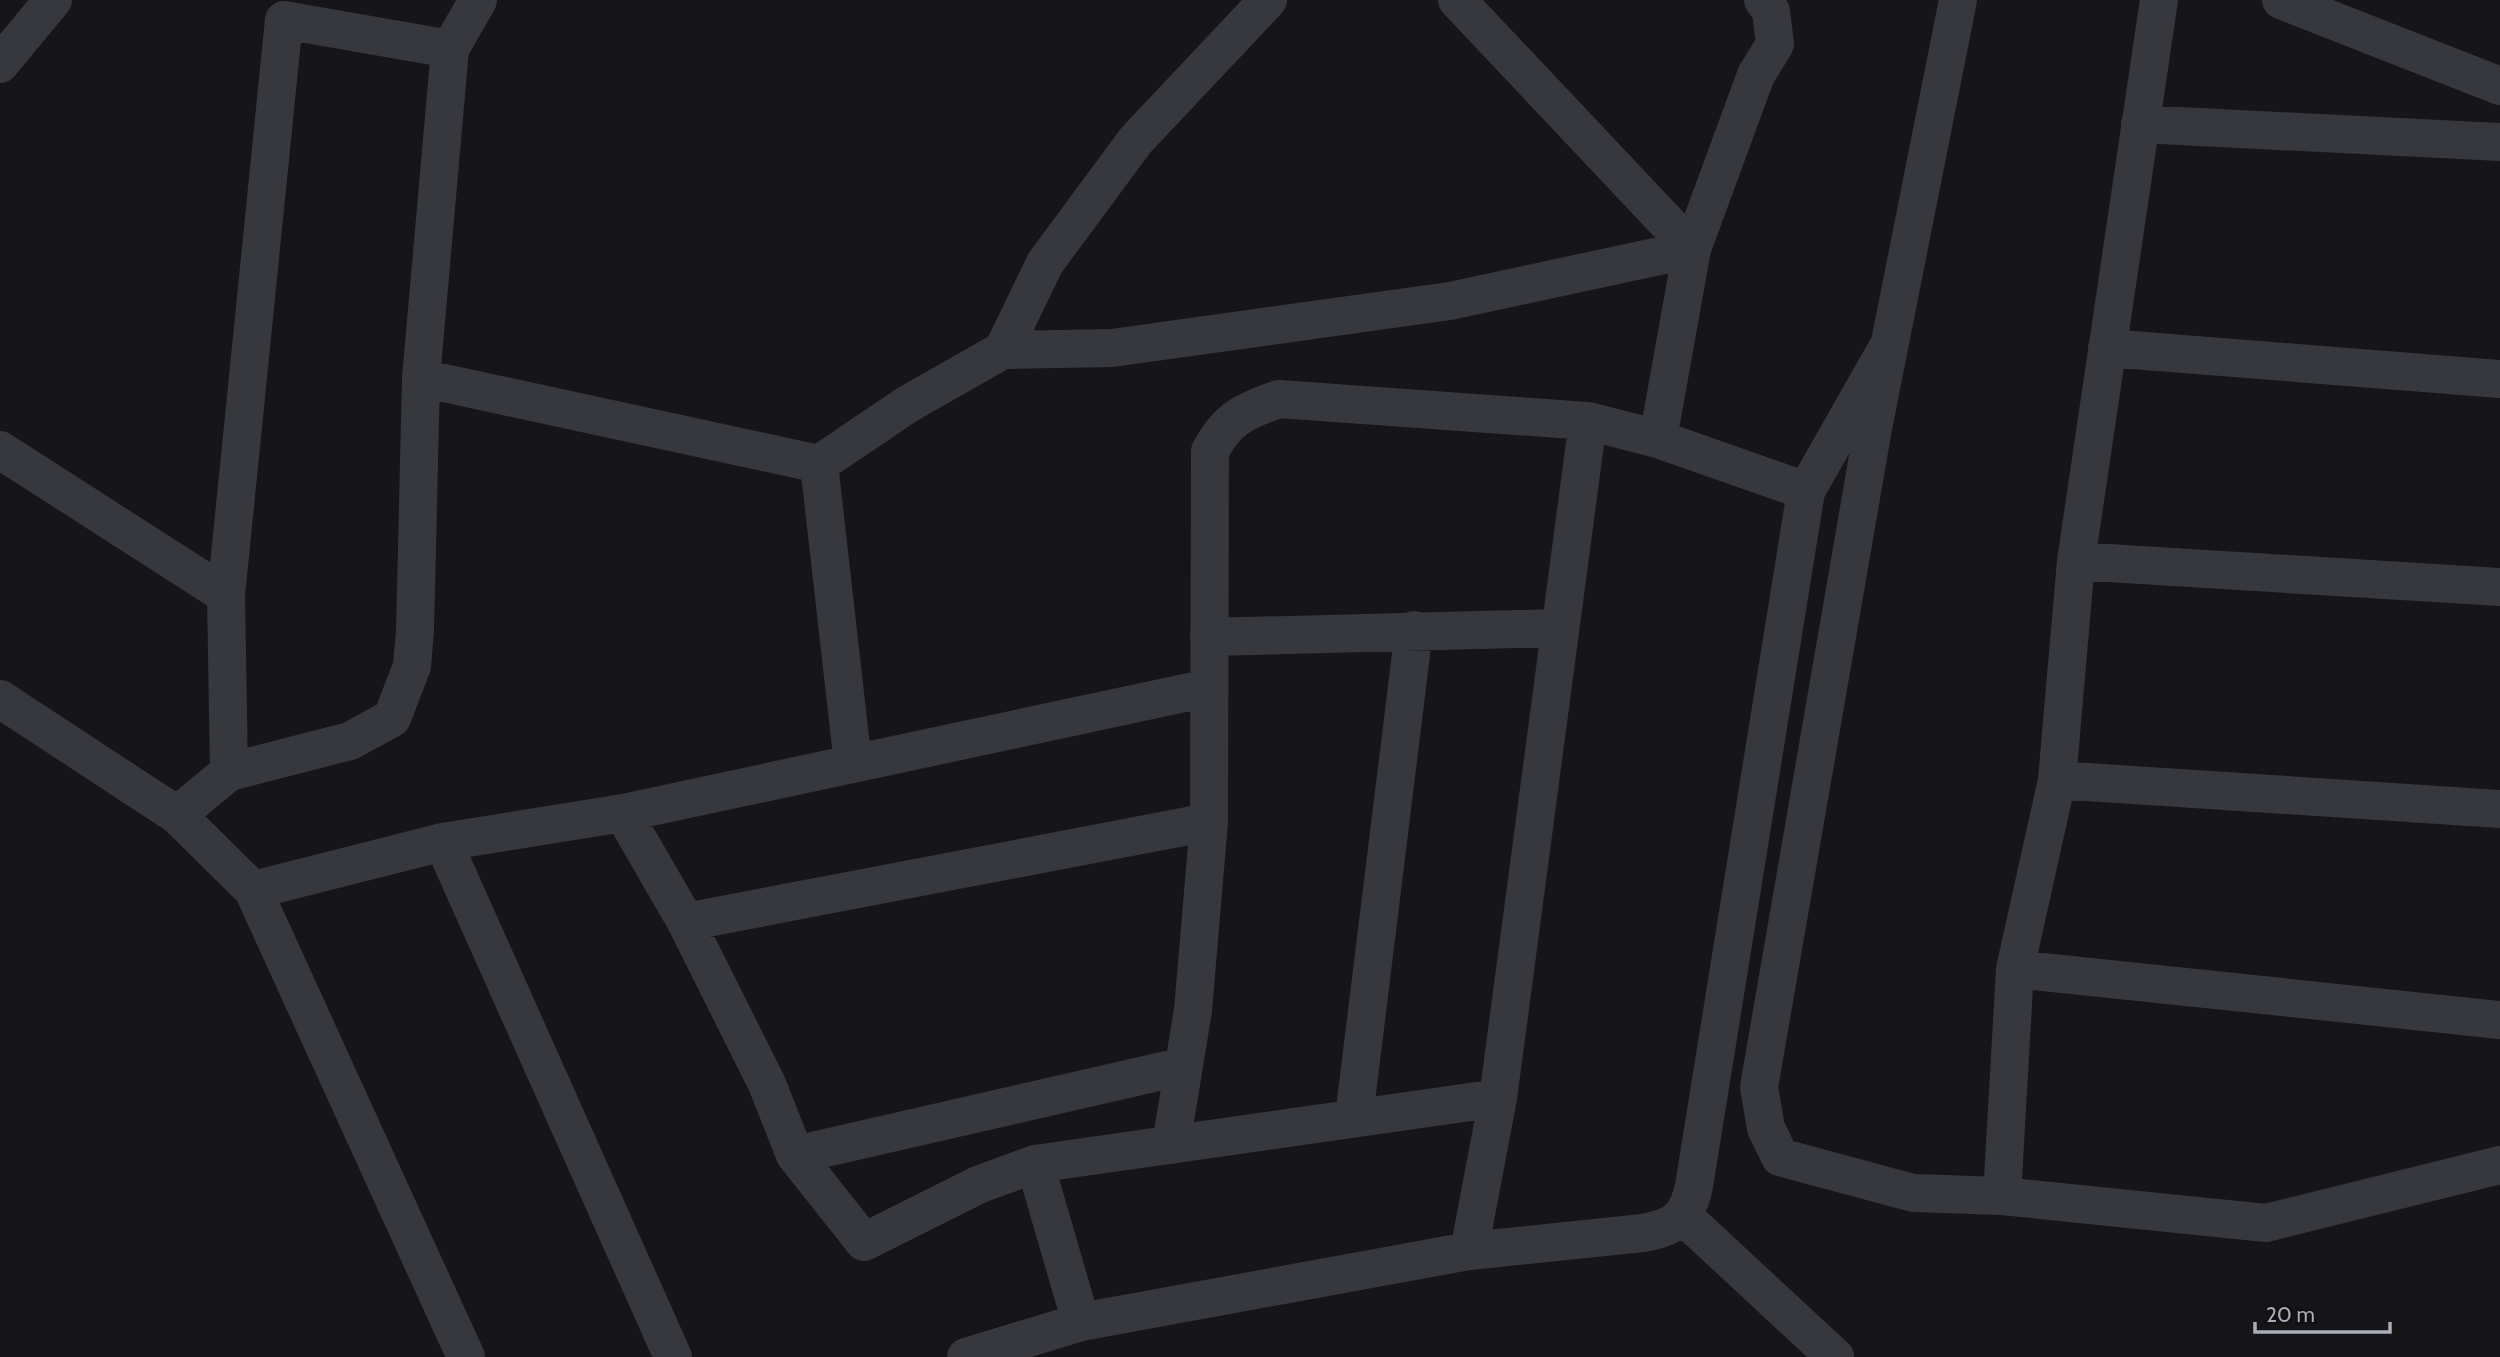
<svg xmlns="http://www.w3.org/2000/svg" width="2500" height="1357" font-family="Cabin,sans-serif">
<style>
.lines{fill:none;stroke-linecap:round;stroke-linejoin:round}
.minor{stroke:#37383d;stroke-width:38}
</style>
<rect width="100%" height="100%" fill="#161618"/>
<g class="lines">
<!-- minor -->
<path class="minor" d="M1457,0L1692,249
M1958,0L1873,428L1759,1087L1766,1128L1780,1157L1913,1193L2002,1196
M2159,0L2076,561L2057,780L2015,969L2002,1196L2266,1223L2500,1165
M2281,0L2500,86
M0,64L53,0
M2140,124L2500,142
M2107,348L2500,379
M1003,350L1112,348L1450,301L1692,249
M421,378L819,464L853,764
M1658,439L1692,249L1756,75L1775,44L1771,11L1763,0
M0,450L226,595
M819,464L908,404L1003,350L1045,263L1136,140L1268,0
M2076,561L2500,587
M1209,637L1559,628
M0,699L177,815
M229,772L226,595L284,20L450,49
M2057,780L2500,809
M623,813L686,922L767,1084L795,1155L864,1242L980,1184L1035,1164L1498,1098
M443,842L673,1357
M253,890L177,815L229,772L350,741L392,718L412,666L415,631L421,378L450,49L478,0
M686,922L1209,822
M2015,969L2500,1020
M1354,1117L1414,630
M1171,1145L1193,1010L1209,822L1210,451C1228,418 1244,411 1279,399L1588,421
M795,1155L1184,1066
M1035,1164L1081,1322
M1683,1216L1835,1357
M1469,1251L1498,1098L1588,421L1658,439L1806,491
M466,1357L253,890L443,842L623,813L1208,688
M966,1357L1081,1322L1469,1251L1643,1233C1675,1227 1687,1219 1694,1186L1806,491L1889,345"/>
</g>
<!-- scale -->
<path d="M2255 1322v10h135v-10" fill="none" stroke="#a8adb8" stroke-width="3.5"/>
<text x="2266" y="1322" font-size="21" fill="#a8adb8" stroke="#111113" stroke-width="5" paint-order="stroke">20 m</text>
</svg>
